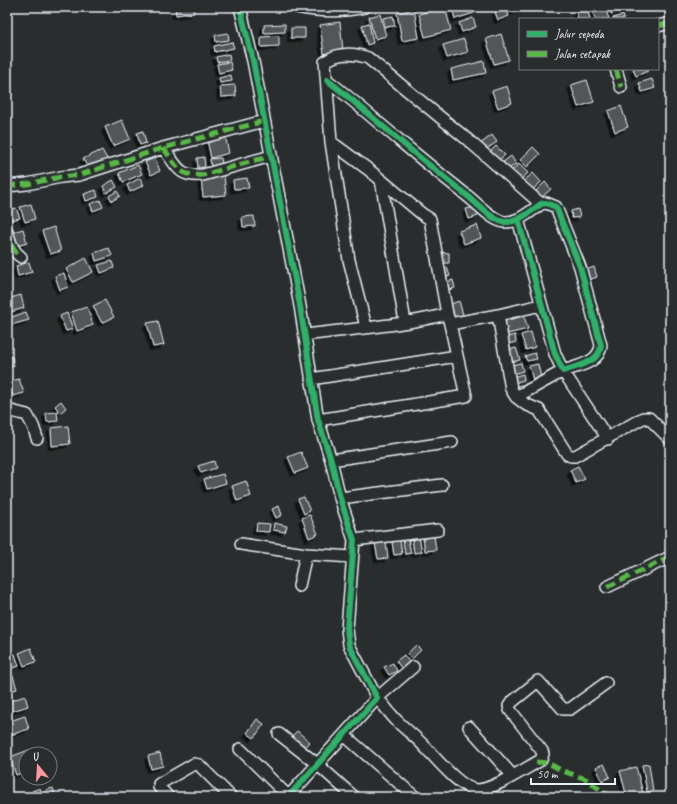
<svg xmlns="http://www.w3.org/2000/svg" width="677" height="804" font-family="Caveat,sans-serif">
<style>
.building{fill:#535759;stroke:#e8f1f8;filter:url(#shadow)}
.lines{fill:none;stroke-linecap:round;stroke-linejoin:round}
.minor-casing{stroke:#e8f1f8;stroke-width:14}
.minor{stroke:#2a2d2e;stroke-width:11}
.quiet{stroke:#58b947;stroke-width:5;stroke-dasharray:10 5;stroke-linecap:butt}
.cycleway-casing{stroke:#2a2d2e;stroke-width:8}
.cycleway{stroke:#2db169;stroke-width:6}
</style>
<defs>
<filter id="shadow"><feDropShadow dx="-3.5" dy="3.5" stdDeviation="0" flood-color="#0009"/></filter>
</defs>
<rect width="100%" height="100%" fill="#2a2d2e"/>
<filter id="ink" filterUnits="userSpaceOnUse"><feTurbulence type="fractalNoise" baseFrequency=".025" numOctaves="2"/><feDisplacementMap in="SourceGraphic" scale="8" xChannelSelector="R" yChannelSelector="G"/><feConvolveMatrix kernelMatrix="1 2 1 2 8 2 1 2 1" color-interpolation-filters="sRGB"/></filter>
<g filter="url(#ink)">
<!-- building -->
<path class="building" d="M175,7H193L194,13L176,15Z
M445,7L451,30L425,37L419,14Z
M465,7H472L474,13L455,19L453,11Z
M511,7H526L513,12Z
M587,7L590,19H578L576,10Z
M592,7H605L609,19H595Z
M609,7H620L621,11L611,14Z
M506,8L509,16L498,20L495,12Z
M414,9L419,38L402,41L397,13Z
M380,14L386,36L375,39L369,17Z
M623,15L624,19H613V18Z
M393,16L395,26L385,27L383,18Z
M473,18L476,27L462,32L459,23Z
M340,22L343,51L324,54L320,25Z
M369,23L373,43L367,45L362,25Z
M285,24V32L264,33V25Z
M291,28H305V38H291Z
M228,33L229,40L216,42L215,35Z
M501,34L509,60L494,64L486,39Z
M279,36V46L261,47V37Z
M464,39L468,52L447,58L443,45Z
M232,42L234,48L215,52L214,46Z
M229,54L230,60L217,62L216,57Z
M484,61L486,73L453,80L451,69Z
M230,62L232,70L219,73L217,64Z
M633,69H648V71L636,76Z
M231,75L232,81L220,83L219,78Z
M652,79L655,88L642,92L639,83Z
M587,80L594,102L578,107L571,85Z
M235,85L236,96L221,97L220,86Z
M507,86L512,103L498,108L492,91Z
M621,106L628,127L615,132L608,111Z
M122,120L130,139L113,146L105,127Z
M143,131L146,143L140,145L137,133Z
M225,135L229,153L211,158L207,140Z
M492,135L497,142L485,150L480,144Z
M496,146L505,155L498,161L490,152Z
M533,147L540,154L527,167L520,160Z
M102,150L107,159L88,168L83,159Z
M511,156L516,164L507,170L502,163Z
M204,157L205,167L198,168L197,158Z
M155,158L160,171L151,175L145,162Z
M221,158L222,164L211,166L210,159Z
M519,164L528,173L520,180L511,171Z
M138,165L142,174L123,182L119,173Z
M533,173L541,182L531,191L523,182Z
M224,175L226,195L203,197L201,178Z
M140,178L144,185L130,192L127,185Z
M247,178L249,188L234,189L233,180Z
M113,180L117,187L106,193L103,186Z
M545,182L551,189L542,197L536,191Z
M96,190L98,197L86,201L84,194Z
M117,191L120,196L112,201L109,196Z
M100,200L103,207L93,211L90,204Z
M31,204L35,219L25,222L20,207Z
M475,207L478,216L469,219L466,209Z
M16,208L20,218L11,220L8,210Z
M578,209L580,217L572,218L571,211Z
M254,216L255,226L243,227L242,217Z
M477,225L481,238L464,244L459,231Z
M54,227L61,251L50,254L42,231Z
M23,229L27,243L17,246L13,232Z
M109,248L112,256L96,261L94,253Z
M441,252L449,253V263H440Z
M86,258L93,272L73,282L66,269Z
M112,261L114,268L101,273L98,265Z
M29,262L32,272L18,276L16,266Z
M447,267L450,276L444,278L441,268Z
M594,267L597,277L586,281L583,271Z
M64,273L68,287L60,290L55,276Z
M453,280L455,288L446,291L444,283Z
M21,295L24,308L11,312L7,299Z
M105,300L114,317L102,323L93,306Z
M459,301L464,318L455,320L451,304Z
M87,307L93,325L77,331L71,312Z
M26,312L29,320L11,325L9,318Z
M67,313L73,329L66,331L60,316Z
M524,316L528,329L503,335L500,322Z
M158,321L164,345L153,347L147,323Z
M531,332L535,347L526,350L521,335Z
M515,335L516,342L505,345L503,338Z
M516,348L520,360L511,362L508,350Z
M535,353L537,359L527,361L525,356Z
M12,357L14,366L7,368V358Z
M521,363L523,371L513,374L511,365Z
M538,364L541,378L533,380L529,366Z
M523,374L524,380L514,383L513,377Z
M19,379L24,393L13,396L8,382Z
M526,384L527,390L517,392L516,386Z
M61,401L66,408L60,413L55,406Z
M57,412L58,421L47,422L46,413Z
M68,426L70,444L52,446L51,428Z
M301,452L308,468L295,473L288,457Z
M214,461L216,468L201,473L198,466Z
M578,466L585,479L576,483L570,470Z
M223,474L226,483L207,489L204,479Z
M246,481L251,496L237,501L232,486Z
M304,497L310,511L304,514L298,499Z
M279,506L282,515L276,518L272,509Z
M310,515L318,534L309,538L302,518Z
M257,523L270,524L269,532L256,531Z
M274,523L287,526L285,532L273,530Z
M434,536L436,550L425,551L423,538Z
M419,537L422,552L414,553L412,538Z
M408,539L411,553L405,554L403,540Z
M400,540L402,554L394,555L392,542Z
M386,542L388,558L378,559L375,543Z
M7,637L11,650L7,652Z
M416,645L421,650L412,659L407,654Z
M31,648L36,662L24,666L19,653Z
M15,654L19,666L7,670V657Z
M404,655L410,663L402,669L396,661Z
M393,663L397,671L389,675L384,667Z
M13,676L17,689L7,692V677Z
M25,696L28,706L7,713V702Z
M25,716L29,729L7,736V722Z
M257,719L264,724L254,738L247,733Z
M297,731L310,742L304,749L291,737Z
M29,750L31,754H26V771L16,775L10,757Z
M160,753L163,766L151,769L148,756Z
M604,764L610,777L602,781L596,767Z
M649,764L653,791L647,792L642,765Z
M636,767L643,793L627,797L620,771Z
M40,788L43,797H35L32,791Z
M53,788L56,797H49L46,790Z"/>
<g class="lines">
<!-- minor casing -->
<g class="minor-casing">
<path id="minor" d="M240,7L253,61L300,306L318,420L331,460L340,498L354,540L347,629L349,645L377,698L288,797
M296,7C319,12 342,12 365,7
M658,26L670,23
M616,69L621,87
M327,80C352,99 375,120 399,140C421,159 443,176 465,194C476,202 491,220 504,222C518,223 531,211 541,204L546,203L556,207L580,267L601,345C600,363 577,366 563,371L555,354L518,219
M163,148C178,166 177,177 203,175L271,156
M381,180L405,322
M7,186L27,184L61,177L79,175L163,148L264,121
M7,231C10,241 12,251 21,257
M498,315L511,389L516,397L525,404L539,410L567,454L571,456H575L643,418H649L670,439
M450,324L498,315L541,305
M366,327L349,260L331,142L325,62C337,52 354,53 368,58L468,140L541,204
M305,335C351,329 401,326 447,314
M311,379L457,356
M516,397L563,371L608,439
M7,410L27,415L33,426L37,438
M318,420L466,396L450,324L447,314L430,219L422,214L369,170L331,142
M331,460L452,442
M340,498L442,485
M354,540L438,530
M241,544L306,554L352,557
M299,586L306,554
M607,587L670,557
M413,667L377,698C384,705 390,714 397,721C406,730 416,737 424,746C436,758 461,790 478,790C495,789 526,768 541,760L543,754L542,751L510,710L509,706L512,702L538,681L563,709H570L606,683
M469,727L513,776
M279,734L317,764L354,797
M344,735L415,797
M240,749L289,797
M168,797L159,787V784L194,764L199,765L231,797"/>
</g>
<!-- minor -->
<use href="#minor" class="minor"/>
<!-- quiet -->
<path class="quiet" d="M658,26L670,23
M616,69L621,87
M163,148C178,166 177,177 203,175L271,156
M7,186L27,184L61,177L79,175L163,148L264,121
M7,231C10,241 12,251 21,257
M607,587L670,557
M536,762L548,763L563,771L586,779L610,797"/>
<!-- cycleway casing -->
<g class="cycleway-casing">
<path id="cycleway" d="M240,7L253,61L300,306L318,420L331,460L340,498L354,540L347,629L349,645L377,698L288,797
M327,80C352,99 375,120 399,140C421,159 443,176 465,194C476,202 491,220 504,222C518,223 531,211 541,204L546,203L556,207L580,267L601,345C600,363 577,366 563,371L555,354L518,219"/>
</g>
<!-- cycleway -->
<use href="#cycleway" class="cycleway"/>
</g>
</g>
<!-- margin -->
<rect width="677" height="804" fill="none" stroke="#2a2d2e" stroke-width="24"/>
<rect x="12" y="12" width="653" height="780" fill="none" stroke="#e8f1f8" stroke-width="1.5" filter="url(#ink)"/>
<!-- legend -->
<rect x="519" y="18" width="140" height="52" fill="#2a2d2e" stroke="#767b7f"/>
<rect x="527" y="31" width="20" height="6" fill="#2db169" stroke="#767b7f"/>
<text x="555" y="38" font-size="12" fill="#e8f1f8">Jalur sepeda</text>
<rect x="527" y="51" width="20" height="6" fill="#58b947" stroke="#767b7f"/>
<text x="555" y="58" font-size="12" fill="#e8f1f8">Jalan setapak</text>
<!-- north arrow -->
<g transform="translate(38 766) rotate(342)"><circle r="19" fill="#2a2d2e" stroke="#767b7f"/>
<path d="M0-3L7 15L0 10L-7 15Z" fill="#ff9aa2"/>
<text y="-6" font-size="11" font-weight="bold" text-anchor="middle" fill="#e8f1f8">U</text>
</g>
<!-- scale -->
<path d="M531 778v6h84v-6" fill="none" stroke="#e8f1f8" stroke-width="2"/>
<text x="537" y="778" font-size="12" fill="#e8f1f8" stroke="#2a2d2e" stroke-width="3" paint-order="stroke">50 m</text>
</svg>
